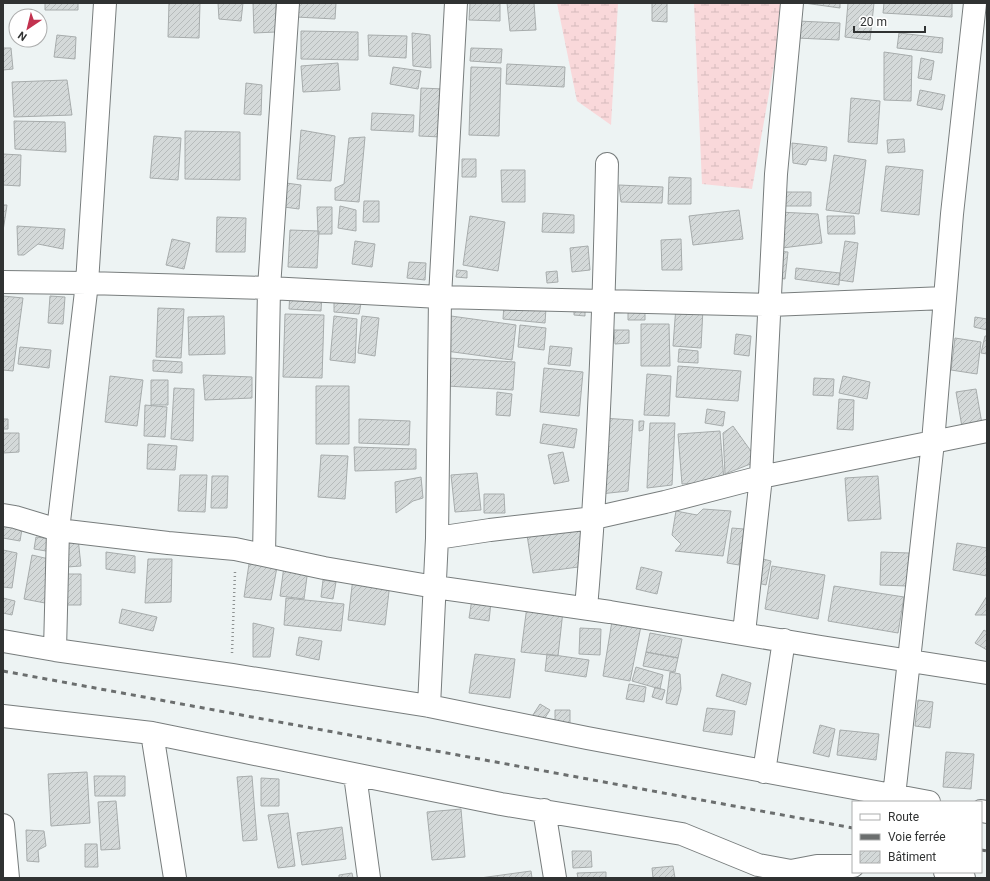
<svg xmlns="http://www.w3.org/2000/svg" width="990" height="881" font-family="Roboto,sans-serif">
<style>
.wetland{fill:url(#wetland-marsh)}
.building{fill:url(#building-hatch);stroke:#a7acac}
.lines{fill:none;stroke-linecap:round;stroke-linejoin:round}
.minor-casing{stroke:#787d7d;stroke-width:24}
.path{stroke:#8d9191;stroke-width:2.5;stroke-dasharray:1 3;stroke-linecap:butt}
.minor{stroke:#fff;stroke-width:22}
.rail{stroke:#6b6e6e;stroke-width:3;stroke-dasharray:5 5;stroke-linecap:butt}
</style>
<defs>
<pattern id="wetland-marsh" width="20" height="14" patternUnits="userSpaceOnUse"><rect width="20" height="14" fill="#f9d8da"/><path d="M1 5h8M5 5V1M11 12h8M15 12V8" fill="none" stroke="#d6babc"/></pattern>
<pattern id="building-hatch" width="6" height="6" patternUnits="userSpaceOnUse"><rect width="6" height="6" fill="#d4d9d9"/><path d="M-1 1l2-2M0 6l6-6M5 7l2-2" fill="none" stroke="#b6bbbb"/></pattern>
</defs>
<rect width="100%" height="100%" fill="#edf3f3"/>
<!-- wetland -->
<path class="wetland" d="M557,3H618L611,125L577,101Z
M694,3H785L752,189L702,184Z"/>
<!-- building -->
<path class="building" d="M45,3H78V10H45Z
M169,3H200L199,38L168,37Z
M218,3H243L241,21L219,19Z
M253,3H276V32L254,33Z
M297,3H336L335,19L296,17Z
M470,3H500V21L469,20Z
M507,3H534L536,30L510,31Z
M652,3H667V22L652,21Z
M804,3H840V8Z
M848,3H874L870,40L845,37Z
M884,3H952V17L883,13Z
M798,21L840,23L839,40L797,38Z
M301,31L358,32V60L301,59Z
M412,33L430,35L431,68L413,66Z
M899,33L943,38L942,53L897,48Z
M57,35L76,37L75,59L54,57Z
M368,35L407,36L406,58L369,56Z
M3,48H11L13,69L3,70Z
M471,48L502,49L501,63L470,61Z
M884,52L912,56L911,101L884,100Z
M921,58L934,61L931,80L918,78Z
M338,63L340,90L303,92L301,66Z
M507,64L565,67L564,87L506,84Z
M393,67L421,71L418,89L390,84Z
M471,67L501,68L499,136L469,135Z
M67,80L72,115L14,117L12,82Z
M246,83L262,85L261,115L244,114Z
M421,88L444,89L442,137L419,136Z
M920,90L945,95L942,110L917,105Z
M851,98L880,101L877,144L848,142Z
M372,113L414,115L413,132L371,130Z
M14,121L65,122L66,152L15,149Z
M301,130L335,136L331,181L297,179Z
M185,131L240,132V180L185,179Z
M154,136L181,138L178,180L150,178Z
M365,137L359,202L335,200V188L344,184L349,138Z
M904,139L905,152L888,153L887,140Z
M792,143L827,147L826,161L809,159L806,165L793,163Z
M3,154L21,155L20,186L3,185Z
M834,155L866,160L859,214L826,210Z
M462,159H476V177H462Z
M886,166L923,170L919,215L881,211Z
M501,170H525V202H502Z
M669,177L691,178V204H668Z
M286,183L301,185L299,209L284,207Z
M619,185L663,187L662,203L621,202Z
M784,192H811V206H784Z
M364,201H379V222H363Z
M3,205H7L3,231Z
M340,206L356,210V231L338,228Z
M317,207H332V234H318Z
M739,210L743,239L693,245L689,216Z
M779,212L818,214L822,243L782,248Z
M543,213L574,215V233L542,232Z
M470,216L505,222L498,271L463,265Z
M827,216H854L855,234H828Z
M217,217L246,218L245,252H216Z
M17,226L65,229L63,249L38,244L24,255H18Z
M290,230L319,231L317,268L288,267Z
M172,239L190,243L184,269L166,265Z
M681,239L682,270H662L661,240Z
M355,241L375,244L372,267L352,264Z
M845,241L858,243L853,282L839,280Z
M588,246L590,270L572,272L570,248Z
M776,251L788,252L785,279L773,277Z
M409,262L426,263L425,280L407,278Z
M796,268L840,273L839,285L795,279Z
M457,270L467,271V278L456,277Z
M557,271L558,282L547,283L546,272Z
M290,292L322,294L321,311L289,309Z
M3,296L23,298L13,371L3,370Z
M50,296L65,297L63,324L48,323Z
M334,297L362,298L359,314L334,312Z
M504,304L546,308L545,323L503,319Z
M676,306L703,308L701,348L673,346Z
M158,308L184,309L181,358L156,357Z
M645,308V320H628V309Z
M574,309H585V316L574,315Z
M285,314L324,315L322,378L283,377Z
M224,316L225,354L189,355L188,317Z
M334,316L357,319L355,363L330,360Z
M362,316L379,318L375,356L358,353Z
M451,316L516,325L512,360L446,351Z
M975,317L987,319V330L974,327Z
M641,324H669L670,366H641Z
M520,325L546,328L544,350L518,347Z
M614,330H629V343L615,344Z
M736,334L751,336L749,356L734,354Z
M985,336H987V354L981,353Z
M955,338L981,342L977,374L951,370Z
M550,346L572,348L570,366L548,364Z
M20,347L51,350L49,368L18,364Z
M679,349L698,351V363L678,362Z
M449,358L515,362L513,390L447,386Z
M153,360L182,362V373L153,371Z
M678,366L741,371L738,401L676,397Z
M544,368L583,372L579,416L540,412Z
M647,374L671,376L669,416L644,415Z
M203,375L252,377V398L205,400Z
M110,376L143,380L137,426L105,422Z
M843,376L870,382L867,399L839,393Z
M814,378L834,379L833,396L813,395Z
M151,380H168V405H151Z
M316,386H349V444H316Z
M174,388L194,389L193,441L171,439Z
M976,389L982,424L962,427L956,392Z
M497,392L512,394L510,416L496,415Z
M839,399L854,400L853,430L837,429Z
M145,405L167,407L165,437L144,436Z
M707,409L725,412L723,426L705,423Z
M602,418L633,420L628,491L600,494Z
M3,419H8V429H3Z
M359,419L410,421L409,445L359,443Z
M639,421H644L643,430L639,431Z
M650,423H675L672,485L647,488Z
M543,424L577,429L574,448L540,443Z
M733,426L758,461L725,474L723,433Z
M720,431L724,481L682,484L678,434Z
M3,433H19V452L3,453Z
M148,444L177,446L175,470L147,469Z
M354,447L416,449V469L355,471Z
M563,452L569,481L554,484L548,455Z
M321,455L348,456L345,499L318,497Z
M477,473L481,510L455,512L451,475Z
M180,475H207L205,512L178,511Z
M212,476H228L227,508H211Z
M878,476L881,519L848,521L845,478Z
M421,477L423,498L413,501L396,513L395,482Z
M484,494H504L505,513H484Z
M703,509L731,511L723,556L675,551L681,544L672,535L676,511L697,515Z
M3,526L22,529L20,541L3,538Z
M580,528L586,566L533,573L527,535Z
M732,528L744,529L739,565L727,563Z
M36,537L53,539L52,552L34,549Z
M78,538L81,566L67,567L64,540Z
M957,543L987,548V576L953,570Z
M3,550L17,553L12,588L3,587Z
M106,552L135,556V573L106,569Z
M881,552L909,553L907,586L880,585Z
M32,555L53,560L45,603L24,599Z
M747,555L771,561L766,585L741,579Z
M148,559H172L171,602L145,603Z
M249,564L277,567L271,600L244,597Z
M284,566L308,569L304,599L280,596Z
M772,566L825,575L818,619L765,609Z
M641,567L662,572L657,594L636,589Z
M66,574H81V605H63Z
M353,578L390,583L385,625L348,620Z
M323,580L336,582L333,599L321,597Z
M834,586L904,597L898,633L828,621Z
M987,596V615H975Z
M3,598L15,601L12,615L3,613Z
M286,598L344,604L341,631L284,625Z
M472,599L491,602L489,621L469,618Z
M527,606L563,611L558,656L521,652Z
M122,609L157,617L153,631L119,623Z
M612,621L641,626L630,681L603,676Z
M253,623L274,628L270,657H253Z
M580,628L601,629L600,655L579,654Z
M984,630L987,632V650L975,643Z
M650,633L682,639L678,658L646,652Z
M299,637L322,641L319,660L296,655Z
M646,652L678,658L675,672L643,666Z
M475,654L515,659L510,698L469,693Z
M547,654L589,660L586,677L545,671Z
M636,667L663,675L660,689L632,681Z
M670,672L680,674L681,689L677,705L666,703Z
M722,674L751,683L746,705L716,696Z
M629,684L646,687L644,702L626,699Z
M655,687L665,690L662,700L652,697Z
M918,700L933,702L930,728L915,726Z
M540,704L550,710L539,727L529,721Z
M707,708L735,711L732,735L703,731Z
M555,710H570V724H555Z
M820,725L835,729L829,757L813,753Z
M840,730L879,734L876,760L837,755Z
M946,752L974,754L971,789L943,787Z
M87,772L90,823L51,826L48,774Z
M94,776H125V796H95Z
M252,776L257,840L243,841L237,777Z
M261,778L279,779V806H261Z
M116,801L120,849L101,850L98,802Z
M461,809L465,857L432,860L427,812Z
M288,813L295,866L278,868L268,815Z
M342,827L346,859L302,865L297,833L322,830Z
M26,830L44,831L46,846L38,850L39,862L27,861Z
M85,844H97L98,867H85Z
M572,851H591L592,867L573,868Z
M673,866L675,878H653L652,868Z
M531,871L532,878H480Z
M606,872V878H578L577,873Z
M352,873L353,878H339V875Z"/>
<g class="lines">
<!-- minor casing -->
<g class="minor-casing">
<path id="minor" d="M3,282L87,283L269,288L440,297L770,305L945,298
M3,515L15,517L58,530L168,543L235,549L324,568L435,587L610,612L821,647L987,673
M437,538L490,530L594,518L665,502L761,477L987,431
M264,555L269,288L288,3
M586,608C599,460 604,312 607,164
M744,633L761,477L776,174L792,3
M3,641L55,650L232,675L429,706L587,738L929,802
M55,650L58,530L87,283L105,3
M429,706L437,538L440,297L456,3
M3,716L152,733L501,804L682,834L758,865L791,871L817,866H853
M152,733L175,878
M764,772L784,640
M355,775L369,878
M894,796L933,442L952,214L975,3
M544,810L555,878
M981,811L987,812
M3,825L8,878
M945,872L964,878"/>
</g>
<!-- path -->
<path class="path" d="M232,653L235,572"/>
<!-- minor -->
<use href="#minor" class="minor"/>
<!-- rail -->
<path class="rail" d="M3,671L853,828
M981,850L987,851"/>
</g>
<!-- border -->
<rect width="990" height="881" fill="none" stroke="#303232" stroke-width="8"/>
<!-- legend -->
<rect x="852" y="801" width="130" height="72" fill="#ffffff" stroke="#acadad"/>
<rect x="860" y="814" width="20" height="6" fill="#ffffff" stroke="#acadad"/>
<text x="888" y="821" font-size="12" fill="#303232">Route</text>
<rect x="860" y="834" width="20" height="6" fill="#6b6e6e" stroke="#acadad"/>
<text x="888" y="841" font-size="12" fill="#303232">Voie ferrée</text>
<rect x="860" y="851" width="20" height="12" fill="url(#building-hatch)" stroke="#acadad"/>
<text x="888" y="861" font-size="12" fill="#303232">Bâtiment</text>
<!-- north arrow -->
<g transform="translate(28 28) rotate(215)"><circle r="19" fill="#ffffff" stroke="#acadad"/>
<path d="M0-3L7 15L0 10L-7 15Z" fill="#c2324f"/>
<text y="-6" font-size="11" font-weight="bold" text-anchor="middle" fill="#303232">N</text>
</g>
<!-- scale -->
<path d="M854 26v6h71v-6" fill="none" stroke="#303232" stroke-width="2"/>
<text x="860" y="26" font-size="12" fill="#303232" stroke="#ffffff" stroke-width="3" paint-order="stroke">20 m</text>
</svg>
